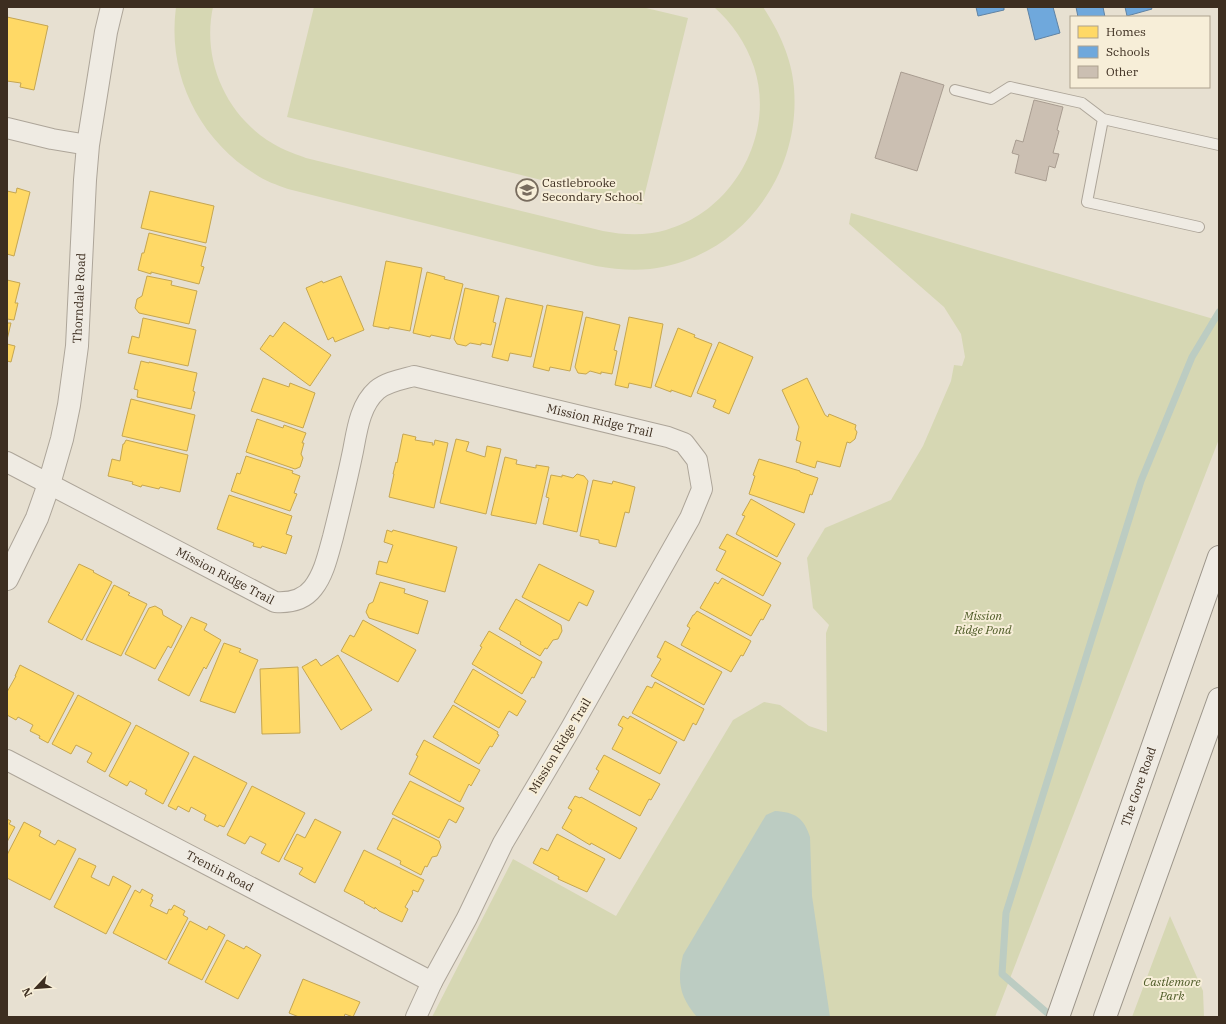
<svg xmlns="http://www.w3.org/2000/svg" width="1226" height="1024" font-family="'IBM Plex Serif',serif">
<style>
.green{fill:#d6d7b3}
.water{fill:#bcccc2}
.homes{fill:#ffd966;stroke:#c5a651}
.schools{fill:#6fa8dc;stroke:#6083a4}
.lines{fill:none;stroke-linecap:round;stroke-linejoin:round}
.stream{stroke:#bcccc2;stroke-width:7}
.building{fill:#cbbfb2;stroke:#a89c90}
.service-casing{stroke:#ada599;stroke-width:12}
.minor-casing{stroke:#ada599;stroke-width:22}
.tertiary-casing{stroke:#ada599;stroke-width:24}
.secondary-casing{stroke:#9c958a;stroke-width:24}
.service{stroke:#efebe3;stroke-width:10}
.minor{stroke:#efebe3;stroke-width:20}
.tertiary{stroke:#efebe3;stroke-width:22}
.secondary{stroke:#efebe3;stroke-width:22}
.labels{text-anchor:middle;stroke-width:4;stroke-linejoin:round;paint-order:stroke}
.poi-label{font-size:12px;fill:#3d2e20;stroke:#f7eed8;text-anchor:start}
.street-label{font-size:12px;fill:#3d2e20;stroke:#f7eed8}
.park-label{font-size:12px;font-style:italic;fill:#4d5a26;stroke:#f7eed8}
</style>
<rect width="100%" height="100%" fill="#e7e0d1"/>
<!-- green -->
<path class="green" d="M176,7H213C202,58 224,111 267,140C279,148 292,153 306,158L603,231C624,235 645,236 666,230C734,211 776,134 754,67C746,43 732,23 714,7H763C779,31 792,59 794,88C801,176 740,258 650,269C632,271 614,269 596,266L288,189C277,185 265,181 255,174C198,138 167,74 176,7Z
M314,7H642L688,18L642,205L287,117Z
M851,213L1217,320L1219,316V439L995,1017H432L513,859L616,916L733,720L764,702L780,705L809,726L827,732L826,633L829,625L813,608L807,558L825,528L891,500L923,446L951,381L954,365L962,366L965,357L961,334L944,307L849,224Z
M1170,916L1203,991L1204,1017H1132Z"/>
<!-- water -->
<path class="water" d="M775,811C795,812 804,818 810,837L812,896L830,1017H697C679,996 677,981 683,955L766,815Z"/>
<!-- homes -->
<path class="homes" d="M7,17L48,26L34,90L20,87L21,83L7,81Z
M17,188L30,192L14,256L7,254V191L16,193Z
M150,191L214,206L206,243L141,228Z
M149,233L206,247L201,266L204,267L199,284L151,272V274L138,270L142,253H144Z
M386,261L422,268L410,331L389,327V329L373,326Z
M427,272L445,277L444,279L463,284L450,339L431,335L430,337L413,333Z
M147,276L172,281L171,285L197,291L189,324L139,313L135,308L137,299L142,296Z
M341,276L364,330L335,342L333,337L328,340L306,288L322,281L323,283Z
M7,280L20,283L15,303H18L14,320L7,319Z
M465,288L499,296L493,322L496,323L491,345L481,343V345L470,343L466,346L457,344L454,339Z
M506,298L543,306L531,357L510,353L508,361L492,357Z
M547,305L583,312L570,371L550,367L549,371L533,367Z
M586,317L620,325L614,350L617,351L612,374L601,372V374L590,371L586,374L578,373L575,367Z
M629,317L663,324L651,388L629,383L628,388L615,385Z
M143,318L196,330L188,366L128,353L132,336L139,338Z
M284,322L331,355L310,386L260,349L270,335L273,337Z
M7,323H11L7,340Z
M678,328L695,335L694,337L712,344L691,397L671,390V392L655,386Z
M719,342L753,357L729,414L713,407L716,400L697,393Z
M7,344L15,346L11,362L7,361Z
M141,361L149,363V362L197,373L193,391L195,392L191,409L137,397L138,390L134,389Z
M263,378L289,387L290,383L315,393L303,428L251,411Z
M807,378L825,415L828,417L829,414L856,425L855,429L857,432L855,439L850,443L847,442L840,467L817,461L815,468L796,462L801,442L796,440L799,427L782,390Z
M131,399L195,415L187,451L122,436Z
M257,419L283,428L284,425L306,433L302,443H304L301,454L303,458L300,467L295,469L246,452Z
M403,434L416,437L415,440L433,443L432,445H434L435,440L448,443L434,508L389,497L394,474H393L396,462L397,463Z
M456,439L469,442L466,451L485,457L487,446L501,449L486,514L440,503Z
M126,440L188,455L180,492L160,487L159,489L142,485L141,487L132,484L133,482L108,476L112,459L120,461L123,444H124Z
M246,456L293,471L292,473L300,476L294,493L297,494L290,511L231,491L237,473L240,474Z
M505,457L517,460L516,464L536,468V465L549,467L536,524L491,515Z
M759,459L800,471V472L818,478L812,495L810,494L804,513L749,494L755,476L753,475Z
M577,474L584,476L588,481L577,532L543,524L549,498L546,497L551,475L562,477V475L573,478Z
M593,480L612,484L613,481L635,487L629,513L625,512L616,547L599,543V540L580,536Z
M229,495L292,516L286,534L292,536L286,554L262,546L261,548L253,546L254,543L217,529Z
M751,499L795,524L777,557L736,534L745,516L742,515Z
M387,530L392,532L393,530L457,547L445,592L376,574L379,561L387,563L393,545L384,542Z
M727,534L781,563L763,596L716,570L726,551L719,548Z
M79,564L94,571L93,572L112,582L82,640L48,622Z
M539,564L594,591L587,606L579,602L569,621L522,597Z
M722,578L771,605L763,620L761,619L751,636L700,608L715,582L718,584Z
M380,582L405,589L404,593L428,601L418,634L369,618L366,612L369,604L373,602Z
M114,585L130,593L128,595L147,604L121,656L86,640Z
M516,599L561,625L562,631L558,639L553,640L547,649L545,648L540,656L520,644L521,642L499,629Z
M155,606L162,610L163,615L182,626L171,648L168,646L155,669L125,654L149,608Z
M697,611L751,641L743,656L741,655L731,672L681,645L690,628L687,626L693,615H694Z
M191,617L207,624L204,630L221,640L206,669L204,667L189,696L158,680Z
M363,620L416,650L398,682L341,651L350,635L354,637Z
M489,631L542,662L534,678L532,677L522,694L472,664L482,647L480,646Z
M665,641L722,672L704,705L651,676L661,659L657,657Z
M224,643L241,649L239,652L258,660L235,713L200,701Z
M338,655L372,710L341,730L302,667L316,659L321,666Z
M20,665L74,693L48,743L39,738L40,736L30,731L33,725L18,717L16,720L7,715V692L16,676H15Z
M298,667L300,733L262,734L260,669Z
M473,669L526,701L517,716L509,711L499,728L454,702Z
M655,682L704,709L696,725L693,723L684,741L632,713L647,686L652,688Z
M78,695L131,723L105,772L87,762L92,753L76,745L71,754L52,744Z
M453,705L498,732L497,734L499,735L492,747L490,746L479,764L433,737Z
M623,716L628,719L630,716L677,742L660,774L612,749L623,728L618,725Z
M136,725L189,753L163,804L145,794L147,790L130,781L127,786L109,776Z
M424,740L480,770L471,786L469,784L460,802L409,774L418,756L416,755Z
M604,755L660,784L651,800L649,799L640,816L589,789L599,771L596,769Z
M194,756L247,783L224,827L219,825L218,827L204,820L206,815L191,807L189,812L178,806L176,810L168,806Z
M410,781L464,808L456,823L449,819L439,838L392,814Z
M252,786L305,813L279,862L261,853L266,844L250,836L245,844L227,835Z
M575,796L580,798L581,797L637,828L620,859L591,843L590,845L562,828L572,810L568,808Z
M393,818L439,841L441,847L437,856L432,857L427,867L425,866L421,875L400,864L401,861L377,849Z
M7,819L11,821L9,824L15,827L7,842Z
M315,819L341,832L315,883L299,874L303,868L284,859L297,834L305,838Z
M24,822L41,831L39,836L55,845L58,840L76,849L50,900L7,878V855Z
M557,834L605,859L587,892L558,879L559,877L533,863L541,848L548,851Z
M364,850L424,880L418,892L413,890L412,892L413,893L405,907L408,909L402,922L379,911L375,907V909L364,903L365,902L344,891Z
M79,858L96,866L91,877L109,886L113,876L131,886L106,934L54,907Z
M142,889L153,895L151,899L153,900L150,906L167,914L169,909L171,910L174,905L185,911L183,915L188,918L166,960L113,933L135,890L140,893Z
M190,921L207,930L209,926L225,935L202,980L168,963Z
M227,940L244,949L246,946L261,955L238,999L205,982Z
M303,979L360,1002L353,1017L345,1014L344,1017H299L289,1013Z"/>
<!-- schools -->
<path class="schools" d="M976,7H1004V10L978,16Z
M1027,7H1053L1060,33L1035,40Z
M1076,7H1103L1105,17H1078Z
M1125,7H1151L1152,9L1127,16Z"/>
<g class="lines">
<!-- stream -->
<path class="stream" d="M1052,1017L1002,974L1006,913L1141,481L1192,357L1219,312"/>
</g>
<!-- building -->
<path class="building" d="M901,72L944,85L917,171L875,158Z
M1034,100L1063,107L1057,130L1059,131L1053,153L1059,154L1055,168L1049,166L1046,181L1015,173L1019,155L1012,153L1016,140L1023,142Z"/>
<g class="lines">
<!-- service casing -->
<g class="service-casing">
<path id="service" d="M955,90L991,99L1010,87L1082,103L1103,119
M1199,227L1087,202L1103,119L1219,145"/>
</g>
<!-- minor casing -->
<g class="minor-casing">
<g id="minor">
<path d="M7,128L52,139L88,145"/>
<path id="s1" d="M7,462L275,602C289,603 303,601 313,588C324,574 328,555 333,537C340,509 347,480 353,451C357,430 360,405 377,390C386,382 403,379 414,376L668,437L684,443L697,460L702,489L690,518L571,728L503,843L467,918L432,982L416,1017"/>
<path id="s2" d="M7,760L432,982"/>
</g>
</g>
<!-- tertiary casing -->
<g class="tertiary-casing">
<g id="tertiary">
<path id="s3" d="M7,579L37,518L49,484L62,439L69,405L77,346L85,180L88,145L106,32L112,7"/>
</g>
</g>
<!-- secondary casing -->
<g class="secondary-casing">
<g id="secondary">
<path id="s4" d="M1058,1017L1219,557"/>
<path d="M1105,1017L1219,699"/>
</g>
</g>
<!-- service -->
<use href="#service" class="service"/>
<!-- minor -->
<use href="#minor" class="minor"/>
<!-- tertiary -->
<use href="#tertiary" class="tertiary"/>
<!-- secondary -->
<use href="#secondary" class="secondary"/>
</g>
<!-- icons -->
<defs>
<g id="school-ring" transform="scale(1.15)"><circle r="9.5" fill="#f7eed8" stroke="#786c5e" stroke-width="1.5"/><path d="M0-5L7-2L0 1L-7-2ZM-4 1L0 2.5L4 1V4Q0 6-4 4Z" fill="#786c5e"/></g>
</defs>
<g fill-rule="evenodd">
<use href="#school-ring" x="527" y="190"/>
</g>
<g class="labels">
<!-- poi labels -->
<g class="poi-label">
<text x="542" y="187">Castlebrooke<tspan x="542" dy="14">Secondary School</tspan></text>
</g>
<!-- street labels -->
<g class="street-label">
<text dy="4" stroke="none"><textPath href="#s3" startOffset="293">Thorndale Road</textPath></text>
<text dy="4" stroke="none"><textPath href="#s1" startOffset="786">Mission Ridge Trail</textPath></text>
<text dy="4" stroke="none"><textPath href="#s1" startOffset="246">Mission Ridge Trail</textPath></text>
<text transform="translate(560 746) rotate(-59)" y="4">Mission Ridge Trail</text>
<text dy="4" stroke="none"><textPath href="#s4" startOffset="244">The Gore Road</textPath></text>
<text dy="4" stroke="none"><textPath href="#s2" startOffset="240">Trentin Road</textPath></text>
</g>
<!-- park labels -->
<g class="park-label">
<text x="983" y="620">Mission<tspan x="983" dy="14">Ridge Pond</tspan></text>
<text x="1172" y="986">Castlemore<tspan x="1172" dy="14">Park</tspan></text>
</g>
</g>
<!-- border -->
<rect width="1226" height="1024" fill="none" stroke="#3d2e20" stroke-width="16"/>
<!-- legend -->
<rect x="1070" y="16" width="140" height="72" fill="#f7eed8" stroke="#ada18e"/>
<rect x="1078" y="26" width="20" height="12" fill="#ffd966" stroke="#ada18e"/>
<text x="1106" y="36" font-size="12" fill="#3d2e20">Homes</text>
<rect x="1078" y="46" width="20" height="12" fill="#6fa8dc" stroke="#ada18e"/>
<text x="1106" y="56" font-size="12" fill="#3d2e20">Schools</text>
<rect x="1078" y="66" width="20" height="12" fill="#cbbfb2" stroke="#ada18e"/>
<text x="1106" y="76" font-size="12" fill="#3d2e20">Other</text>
<!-- north arrow -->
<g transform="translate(36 988) rotate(244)" stroke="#f7eed8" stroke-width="3" paint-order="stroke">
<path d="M0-3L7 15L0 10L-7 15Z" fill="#3d2e20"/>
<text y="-6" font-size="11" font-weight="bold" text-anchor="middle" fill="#3d2e20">N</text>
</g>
</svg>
